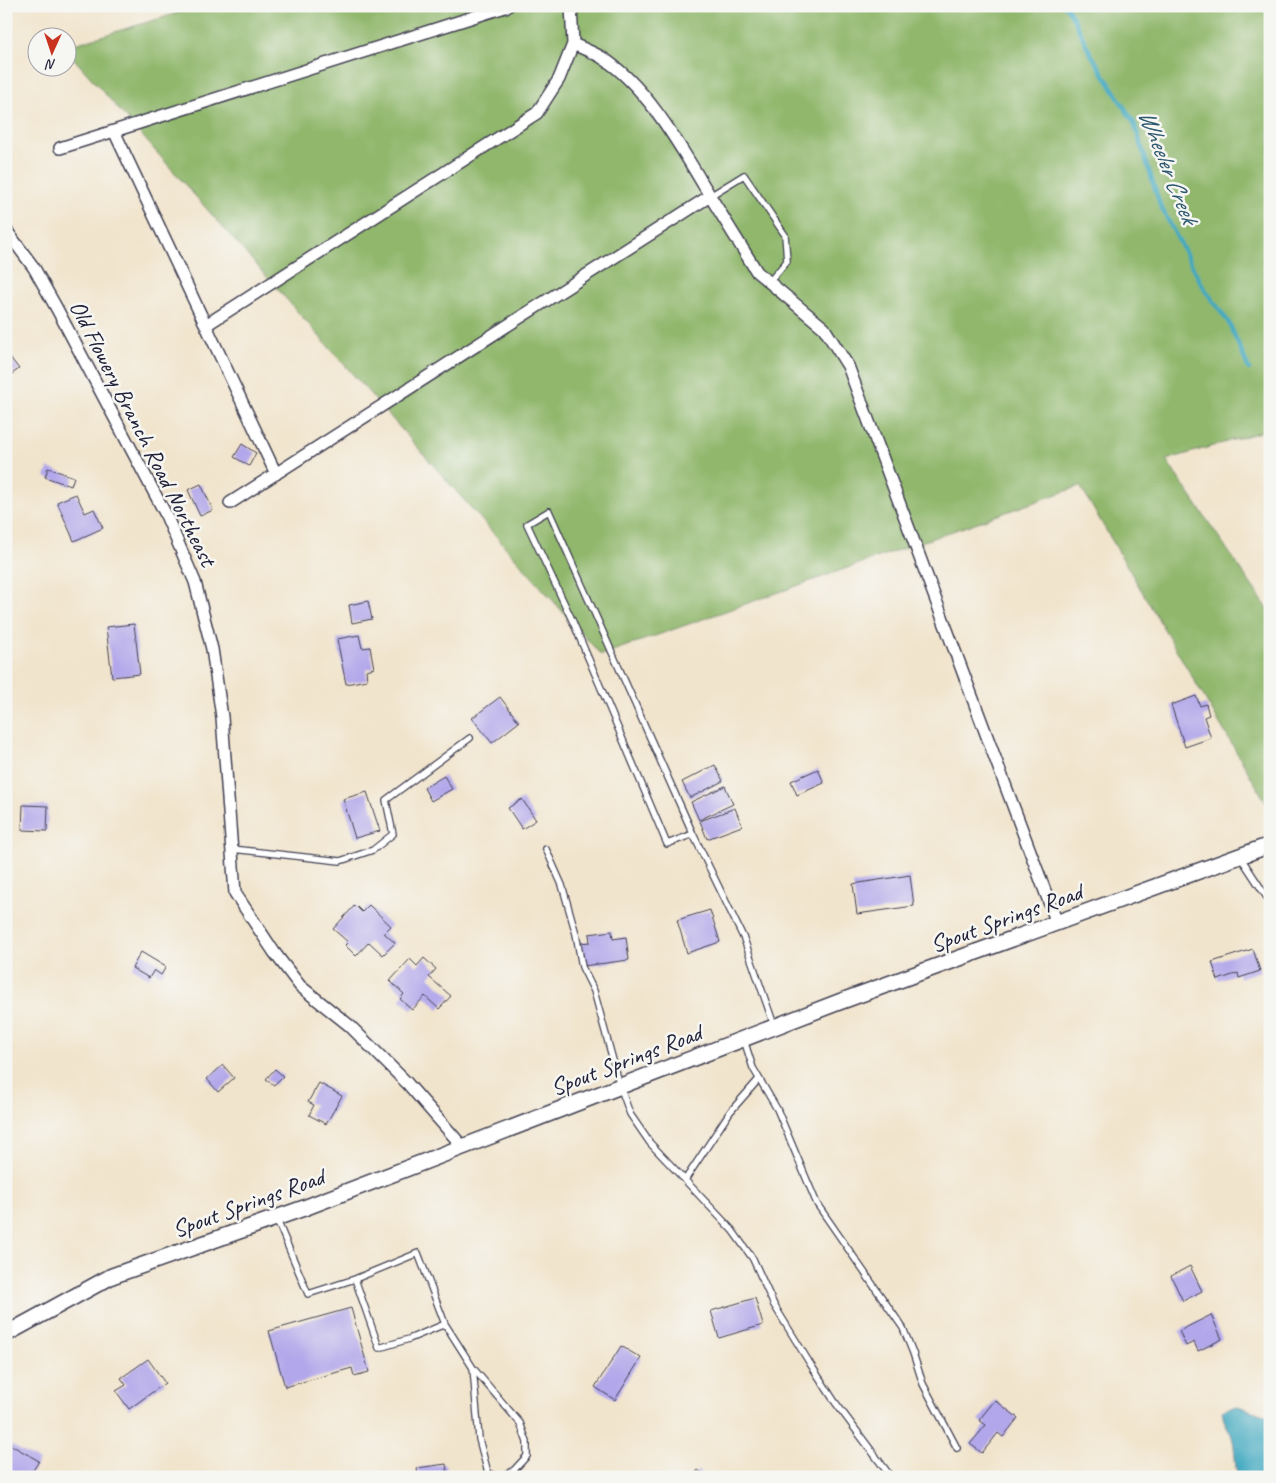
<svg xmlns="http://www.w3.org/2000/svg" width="1276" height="1483" font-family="Caveat,sans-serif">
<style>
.forest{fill:#90b76c;stroke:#596c54}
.water{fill:#40a8c0;stroke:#31657e}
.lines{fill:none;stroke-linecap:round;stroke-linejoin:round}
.stream{stroke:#40a8c0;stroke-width:4.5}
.building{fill:#b2a7ea}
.service-casing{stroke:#413f51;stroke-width:8}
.minor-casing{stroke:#413f51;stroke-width:14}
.tertiary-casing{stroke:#413f51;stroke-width:18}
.service{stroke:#fff;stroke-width:5.5}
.minor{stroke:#fff;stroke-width:11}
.tertiary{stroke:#fff;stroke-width:15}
.labels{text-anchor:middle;stroke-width:5;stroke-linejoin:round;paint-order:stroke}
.street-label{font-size:24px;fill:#22223b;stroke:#f6f6f2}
.water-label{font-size:25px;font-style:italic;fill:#2e5870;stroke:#f6f6f2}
</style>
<rect width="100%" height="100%" fill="#f6f6f2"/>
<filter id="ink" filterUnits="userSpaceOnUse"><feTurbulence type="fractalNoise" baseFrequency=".02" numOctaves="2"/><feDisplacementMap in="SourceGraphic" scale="10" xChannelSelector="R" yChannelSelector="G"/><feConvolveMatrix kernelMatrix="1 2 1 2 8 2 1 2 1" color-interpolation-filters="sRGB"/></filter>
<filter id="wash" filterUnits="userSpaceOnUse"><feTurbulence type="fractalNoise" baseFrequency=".0096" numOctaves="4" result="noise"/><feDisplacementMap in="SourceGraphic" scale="20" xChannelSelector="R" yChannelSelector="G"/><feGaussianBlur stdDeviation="1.12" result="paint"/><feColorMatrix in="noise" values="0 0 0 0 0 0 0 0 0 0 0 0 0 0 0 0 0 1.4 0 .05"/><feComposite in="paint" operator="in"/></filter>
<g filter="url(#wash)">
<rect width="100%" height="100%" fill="#f1e4cc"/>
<!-- forest -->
<path class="forest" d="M201,6H1270V429L1166,460L1270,612V809L1080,486L601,655L68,52V46Z"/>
<!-- water -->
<path class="water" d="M1238,1406L1270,1417V1477H1238C1234,1464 1236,1450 1232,1437C1229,1427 1221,1420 1223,1411L1228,1408Z"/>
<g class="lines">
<!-- stream -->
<path class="stream" d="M1065,6L1070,12L1091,54L1134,123L1160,205L1202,285L1229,323L1249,369"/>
</g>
<g id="blocks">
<!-- building -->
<path class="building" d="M6,352L19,369L6,378Z
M242,444L256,453L249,466L234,457Z
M48,468L74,477L71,486L45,477Z
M201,484L213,510L200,516L188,490Z
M76,494L85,513L94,509L103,528L74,541L57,502Z
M368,601L372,619L352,623L349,605Z
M134,624L140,674L112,677L106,627Z
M359,635L362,648L370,647L374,668L366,670L367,680L346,684L337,639Z
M1196,696L1200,706L1206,704L1209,715L1204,717L1211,738L1185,747L1171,705Z
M500,697L519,722L492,743L472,718Z
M715,765L723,781L690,798L682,782Z
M818,769L824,783L797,795L791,781Z
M444,776L452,789L431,801L424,788Z
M725,786L733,804L699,820L691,802Z
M367,792L380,831L355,838L343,799Z
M522,799L536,820L522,829L508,808Z
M23,805L48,806L47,831L22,830Z
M735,808L742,826L707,839L700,821Z
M910,875L914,906L857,914L853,884Z
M355,905L362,912L369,905L391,926L384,933L395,943L383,955L369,942L356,956L345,945L348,942L333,929Z
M710,910L720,942L687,953L677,920Z
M612,931L613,939L626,937L629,960L583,966L580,943L590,942L589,934Z
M1253,949L1260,971L1239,978L1238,973L1218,980L1212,962Z
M141,952L166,967L161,975L154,970L149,978L132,968Z
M424,958L436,969L429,977L451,996L439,1009L425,996L412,1010L400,999L404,994L390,981L410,959L417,966Z
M223,1065L234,1078L218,1092L207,1079Z
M275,1069L283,1076L274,1085L266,1079Z
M319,1083L342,1096L326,1124L309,1115L314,1105L308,1102Z
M1190,1266L1202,1291L1183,1301L1171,1276Z
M755,1298L763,1325L719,1338L711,1311Z
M351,1308L369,1372L354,1376L352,1368L285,1387L269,1331Z
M1211,1315L1222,1339L1198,1351L1194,1342L1186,1346L1179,1331Z
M621,1346L641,1358L615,1400L595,1387Z
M148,1359L165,1383L129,1409L116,1391L126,1385L121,1378Z
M995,1400L1018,1418L1003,1437L998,1433L982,1453L970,1444L986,1425L979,1420Z
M11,1445L39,1461L29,1477H6V1453Z
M446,1464L448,1477H418L417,1468Z
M698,1470L707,1477H693Z"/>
</g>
</g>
<g filter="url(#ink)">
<use href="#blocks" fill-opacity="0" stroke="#413f51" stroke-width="1"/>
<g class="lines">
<!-- service casing -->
<g class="service-casing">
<path id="service" d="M710,196L744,175L785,235L787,261L769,282
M693,834L667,844L573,622L527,524L549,511L693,834L744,939L774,1025
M232,849L340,861L373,850L393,834L386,800L470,738
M546,849L562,885L576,934L582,967L594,991L620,1086L630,1114L650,1143L732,1230L753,1259L774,1305L809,1362L835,1402L891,1477
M1241,858L1270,902
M744,1040L753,1068L777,1109L817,1204L903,1328L913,1353L923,1384L957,1448
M685,1180L730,1112L759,1079
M277,1220L308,1294L355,1279L379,1348L409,1339L445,1324L418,1253L355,1279
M445,1324L473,1368L520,1423L527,1442V1456L514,1470L500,1477L488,1473L479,1439L473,1368"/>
</g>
<!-- minor casing -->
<g class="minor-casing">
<path id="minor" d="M573,44C582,48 592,52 601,57C647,85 683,151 710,196
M114,131L508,6
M60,148L114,131L276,474
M6,230L34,268L57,309L165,513L195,582L212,649L222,717L235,893L274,952L300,986L350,1026L407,1083L463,1147
M206,325L537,113L559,79L573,44L571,6
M230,503L710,196L757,272L824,328L848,366L1057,923"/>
</g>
<!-- tertiary casing -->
<g class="tertiary-casing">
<path id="tertiary" d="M6,1334L112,1276L304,1208L839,1002L1270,845"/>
</g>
<!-- service -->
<use href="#service" class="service"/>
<!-- minor -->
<use href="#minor" class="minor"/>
<!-- tertiary -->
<use href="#tertiary" class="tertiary"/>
</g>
</g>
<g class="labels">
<!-- street labels -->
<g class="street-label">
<text transform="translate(143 433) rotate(63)" y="8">Old Flowery Branch Road Northeast</text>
<text transform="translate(1006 918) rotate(-20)" y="8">Spout Springs Road</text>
<text transform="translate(626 1060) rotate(-21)" y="8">Spout Springs Road</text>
<text transform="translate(248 1203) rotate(-20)" y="8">Spout Springs Road</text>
</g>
<!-- water labels -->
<g class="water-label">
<text transform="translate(1169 166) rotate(68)" y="9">Wheeler Creek</text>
</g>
</g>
<!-- margin -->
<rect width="1276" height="1483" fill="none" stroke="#f6f6f2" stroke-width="25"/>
<!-- north arrow -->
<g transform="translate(52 52) rotate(183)"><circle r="24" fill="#f6f6f2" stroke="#a1a1a9"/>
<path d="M0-4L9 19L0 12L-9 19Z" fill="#c8321e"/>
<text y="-8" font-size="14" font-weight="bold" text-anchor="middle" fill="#22223b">N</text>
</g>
</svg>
